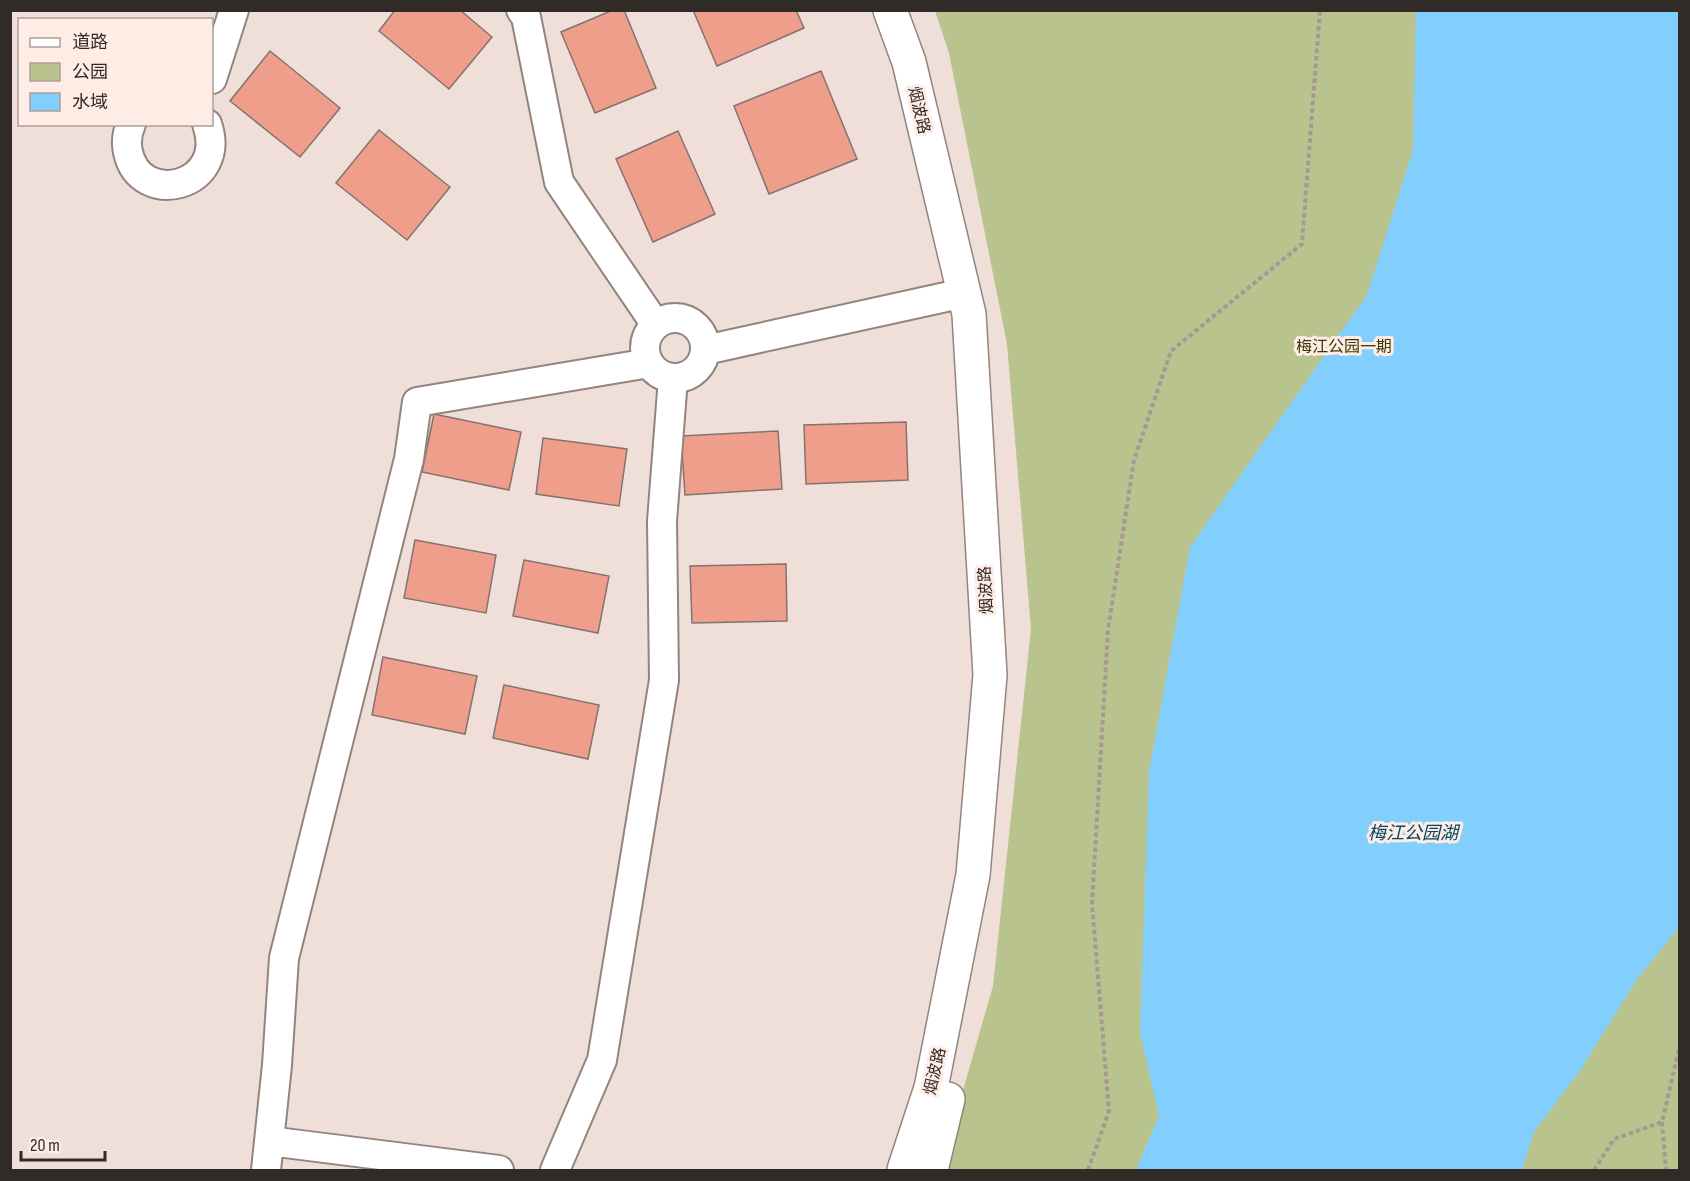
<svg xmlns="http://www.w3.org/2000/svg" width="1690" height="1181" font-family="'Sofia Sans Condensed','Noto Sans SC',sans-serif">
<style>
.green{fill:#b8c38e}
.water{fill:#82cffe}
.building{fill:#ef9e8c;stroke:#83736f;stroke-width:1.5}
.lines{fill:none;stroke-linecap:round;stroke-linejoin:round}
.minor-casing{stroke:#93847d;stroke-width:32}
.major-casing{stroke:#93847d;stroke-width:36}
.path{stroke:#a69993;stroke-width:4;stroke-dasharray:4.5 3;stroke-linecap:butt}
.minor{stroke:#fff;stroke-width:28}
.major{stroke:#fff;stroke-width:33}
.labels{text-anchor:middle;stroke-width:6;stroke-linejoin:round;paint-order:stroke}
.street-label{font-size:16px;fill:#312b28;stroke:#feece5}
.park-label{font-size:16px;fill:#353d00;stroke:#feece5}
.water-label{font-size:18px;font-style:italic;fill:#044564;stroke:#feece5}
</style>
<rect width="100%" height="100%" fill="#f0dfd8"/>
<!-- green -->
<path class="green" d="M935,11H1679V1170H940L993,986L1031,629L1007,344L949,53Z"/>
<!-- water -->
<path class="water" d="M1416,11H1679V927L1637,979L1581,1069L1534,1132L1522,1170H1136L1159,1116L1140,1032L1149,772L1190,547L1367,295L1413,150Z"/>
<!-- building -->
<path class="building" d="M395,10H460L492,37L449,89L379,31Z
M613,10H624L656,88L595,113L561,32Z
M693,10H796L804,28L717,66Z
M270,51L340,108L300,157L230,101Z
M821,71L857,159L769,194L734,106Z
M379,130L450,187L407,240L336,183Z
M678,131L715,214L653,242L616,159Z
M434,414L521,432L509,490L422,472Z
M906,422L908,480L806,484L804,425Z
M778,431L782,489L685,495L681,436Z
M543,438L627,449L619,506L536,494Z
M415,540L496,555L486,613L404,598Z
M524,560L609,576L598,633L513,616Z
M786,564L787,621L692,623L690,566Z
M383,657L477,676L465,734L372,715Z
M504,685L599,705L588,759L493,738Z"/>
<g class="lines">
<!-- minor casing -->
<g class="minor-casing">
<path id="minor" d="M521,10L526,17L559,182L656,325
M212,79L234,10
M131,124C127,133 126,143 128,152C140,209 229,187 207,124
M645 348a30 30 0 1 1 60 0a30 30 0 1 1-60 0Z
M705,350L964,293
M269,1141L499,1170
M266,1170L277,1065L284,958L409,459L417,402L649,363
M555,1170L602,1060L664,680L662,521L673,378"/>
</g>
<!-- major casing -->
<g class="major-casing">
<path id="major" d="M890,10L909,62L969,314L990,675L973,875L931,1088L904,1170
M931,1170L948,1099"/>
</g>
<!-- path -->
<path class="path" d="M1662,1122L1666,1170
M1088,1170L1109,1111L1092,904L1108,630L1134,460L1171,351L1302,244L1320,10
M1594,1170L1614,1139L1662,1122L1680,1045"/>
<!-- minor -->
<use href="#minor" class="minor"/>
<!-- major -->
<use href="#major" class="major"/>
</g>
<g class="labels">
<!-- street labels -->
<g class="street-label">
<text transform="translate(920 110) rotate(77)" y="6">烟波路</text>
<text transform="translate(985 590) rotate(-93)" y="6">烟波路</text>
<text transform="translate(934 1071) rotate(-77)" y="6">烟波路</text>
</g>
<!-- park labels -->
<g class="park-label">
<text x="1344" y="352">梅江公园一期</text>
</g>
<!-- water labels -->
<g class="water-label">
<text x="1413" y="839">梅江公园湖</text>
</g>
</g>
<!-- border -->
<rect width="1690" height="1181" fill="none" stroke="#312b28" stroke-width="24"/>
<!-- legend -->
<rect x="18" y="18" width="195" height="108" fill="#feece5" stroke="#ac9f99" stroke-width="1.5"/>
<rect x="30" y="38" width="30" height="9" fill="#ffffff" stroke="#ac9f99" stroke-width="1.5"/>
<text x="72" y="48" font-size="18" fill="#312b28">道路</text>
<rect x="30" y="63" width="30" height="18" fill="#b8c38e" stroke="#ac9f99" stroke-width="1.5"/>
<text x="72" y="78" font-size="18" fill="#312b28">公园</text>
<rect x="30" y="93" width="30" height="18" fill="#82cffe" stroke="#ac9f99" stroke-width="1.5"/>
<text x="72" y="108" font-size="18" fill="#312b28">水域</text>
<!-- scale -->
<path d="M21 1151v9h84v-9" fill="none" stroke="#312b28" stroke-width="3"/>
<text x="30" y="1151" font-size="18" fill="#312b28" stroke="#feece5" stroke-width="4.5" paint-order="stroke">20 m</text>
</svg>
